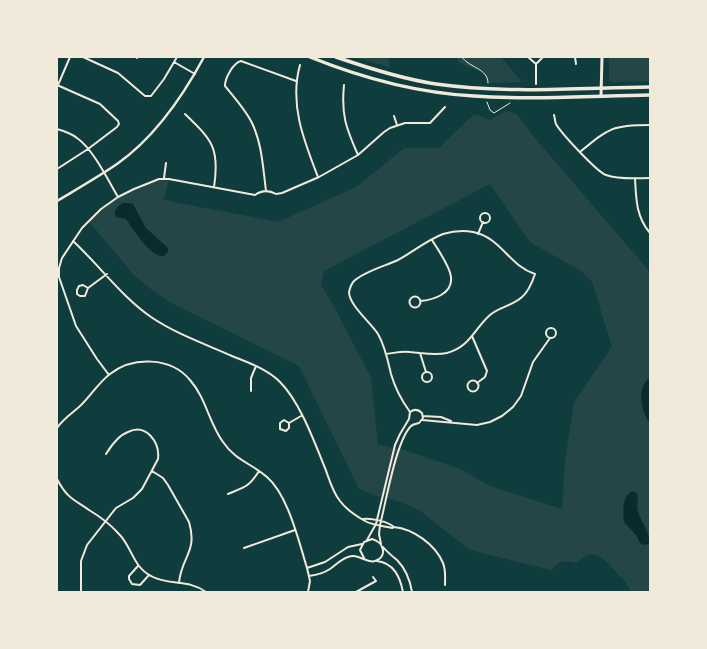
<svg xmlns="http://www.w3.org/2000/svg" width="707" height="649" font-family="'Exo 2',sans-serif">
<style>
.green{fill:#244646;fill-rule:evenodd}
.water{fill:#0a2a2b}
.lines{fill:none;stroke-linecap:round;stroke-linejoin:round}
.path{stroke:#f1e9da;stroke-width:1}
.minor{stroke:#f1e9da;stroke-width:2}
.tertiary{stroke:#f1e9da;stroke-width:2.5}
.secondary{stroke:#f1e9da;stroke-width:3}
.primary{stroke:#f1e9da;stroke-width:3.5}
</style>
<rect width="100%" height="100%" fill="#0f3d3e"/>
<!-- green -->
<path class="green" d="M358,57H389V67L358,58Z
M456,57H501L522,82L487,83C486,64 462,72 456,57Z
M609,57H650V81L612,82L609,79Z
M506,111L516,114L540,144L650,272V592H630C629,583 621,578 615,571C603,558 593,545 577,563C566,560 558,561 551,570L470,550L419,510L400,502L374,495L359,489L299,366L173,304L153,291L133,274L93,226L87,221C105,205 117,197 139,188C150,183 158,179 169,179L164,200L278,222L356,187L404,148H439L474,114L490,120ZM490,184L530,242L581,271L592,282L612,347L574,402L565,461L562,509L490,486L458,468L404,450L378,445L371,378L336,310L321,285L324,271Z"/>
<!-- water -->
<path class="water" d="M123,203H129L133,204L146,228L168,248V252L164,256C151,258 133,229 126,219L116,217C113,210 118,206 123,203Z
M648,379H650V424C642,412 636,391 648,379Z
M632,491L637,493C639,499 636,505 638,511C641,523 650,532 650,543L645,545L640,543L636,535L624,522C623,511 622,497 632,491Z"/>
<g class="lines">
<!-- path -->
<path class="path" d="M462,57C469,68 488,68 488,83
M487,102L490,110L494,113L510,103"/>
<!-- minor -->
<path class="minor" d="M83,57L118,73L145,96H151L164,79L177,57
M528,57L536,64
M575,57L576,64
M137,58V57
M174,62L195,74
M536,64L543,57
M300,65C289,104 304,141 318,177
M536,84V64
M57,85L100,104L118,121L119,124L117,127L88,149L57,169
M58,85L70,57
M344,85C341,115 346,128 358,155
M185,114C212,140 220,148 214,187
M554,115C555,118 555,122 556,124C561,133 597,172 606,175C620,180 636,178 650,178
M394,116L397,125
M57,129C64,131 71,133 77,138C93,149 108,180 118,197
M580,152C609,128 612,125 650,125
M164,178L166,163
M635,178C636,198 636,217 650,233
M266,191C263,168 262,142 251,121C244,108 234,97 225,86C225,78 233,63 241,61L296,81
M480 218a5 5 0 1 1 10 0a5 5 0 1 1-10 0Z
M478,234L483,222
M73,241C99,265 122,297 151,317C176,334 205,344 232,356C249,363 267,369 280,382C300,402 314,441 325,468C329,478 332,491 340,501C346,509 356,516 365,521C372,525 383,526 392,528L394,527C413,529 435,544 443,563C446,570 445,577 445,585
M88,288L83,285L79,286L77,290V294L80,296H85L88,288L107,274
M409.5 302a5.5 5.5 0 1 1 11 0a5.5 5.5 0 1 1-11 0Z
M420,301C433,300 453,294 451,277C450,266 438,250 432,240
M546 333a5 5 0 1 1 10 0a5 5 0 1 1-10 0Z
M472,336L487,371L485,377L477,383
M420,353L426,372
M386,354C394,353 402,351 410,352C423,353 434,356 447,353C470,347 474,329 490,315C499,307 512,306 522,297C529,291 532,283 535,274C508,265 502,238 473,232C463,230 453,231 443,234C427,240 413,252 398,260C385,266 365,271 354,281C351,284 350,288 349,292C349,305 371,323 378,334C385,346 388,361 391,374C395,388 402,401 410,412
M422 377a5 5 0 1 1 10 0a5 5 0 1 1-10 0Z
M109,375L97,359L76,326L59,277V268L62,258L82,228L101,209L118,197L134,189L159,179H169L255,195C262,190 269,190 276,194L282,193L319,177L358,155L384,132L390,128L405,123H430L445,107
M467.5 386a5.5 5.5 0 1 1 11 0a5.5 5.5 0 1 1-11 0Z
M251,391V378L256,366
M423,416L441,417L451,421
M422,420L477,425L490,422L502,416L513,407L521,396L533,362L550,338
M289,423L284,420L280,423V429L286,431L289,428V423L301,416
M57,428C63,419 71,414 79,407C90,397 98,383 110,374C133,356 171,357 190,380C206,398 209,423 223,442C236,461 251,463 267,477C288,495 299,542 307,568L310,581L308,592
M152,471L163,478L168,485L189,522C198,552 181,557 179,583
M57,479C67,498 73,499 89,510C99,516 110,524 118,533C132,546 132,566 151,576C168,586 189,579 206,592
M228,494C245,487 249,487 259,471
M363,519C371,518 387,521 394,527
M367,540L376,524L395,445L400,434L409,419L410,412C414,409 418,409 422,413L423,418L419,423C416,424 413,424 411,426C396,441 386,502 380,525L379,534L381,544
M383,547C387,552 392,556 397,560C406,569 410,580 412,592
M244,548L295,530
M377,561C394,563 400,577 403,592
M138,566L129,576V579L132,584L140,585L149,575
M307,568L325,562L348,547L362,544
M309,576C316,575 324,573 330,569C336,565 341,559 348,557C360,553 366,564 375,561C388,557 384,542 372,539L364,542L360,550L364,558
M81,592V561L87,545L116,508L133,498L142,489L158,459C160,442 146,423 128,432C119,435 111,446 106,454
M356,592L376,581L373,577"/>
<!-- tertiary -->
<path class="tertiary" d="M57,201C77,189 98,177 117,164C154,138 183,96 204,57"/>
<!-- secondary -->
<path class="secondary" d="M601,96L602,57"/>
<!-- primary -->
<path class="primary" d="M310,57C362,78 418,93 474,96C532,100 592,96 650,95
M336,57C368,68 402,79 436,84C507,94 579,88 650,87"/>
</g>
<!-- border -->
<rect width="707" height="649" fill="none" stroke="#f1e9da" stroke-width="116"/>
</svg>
